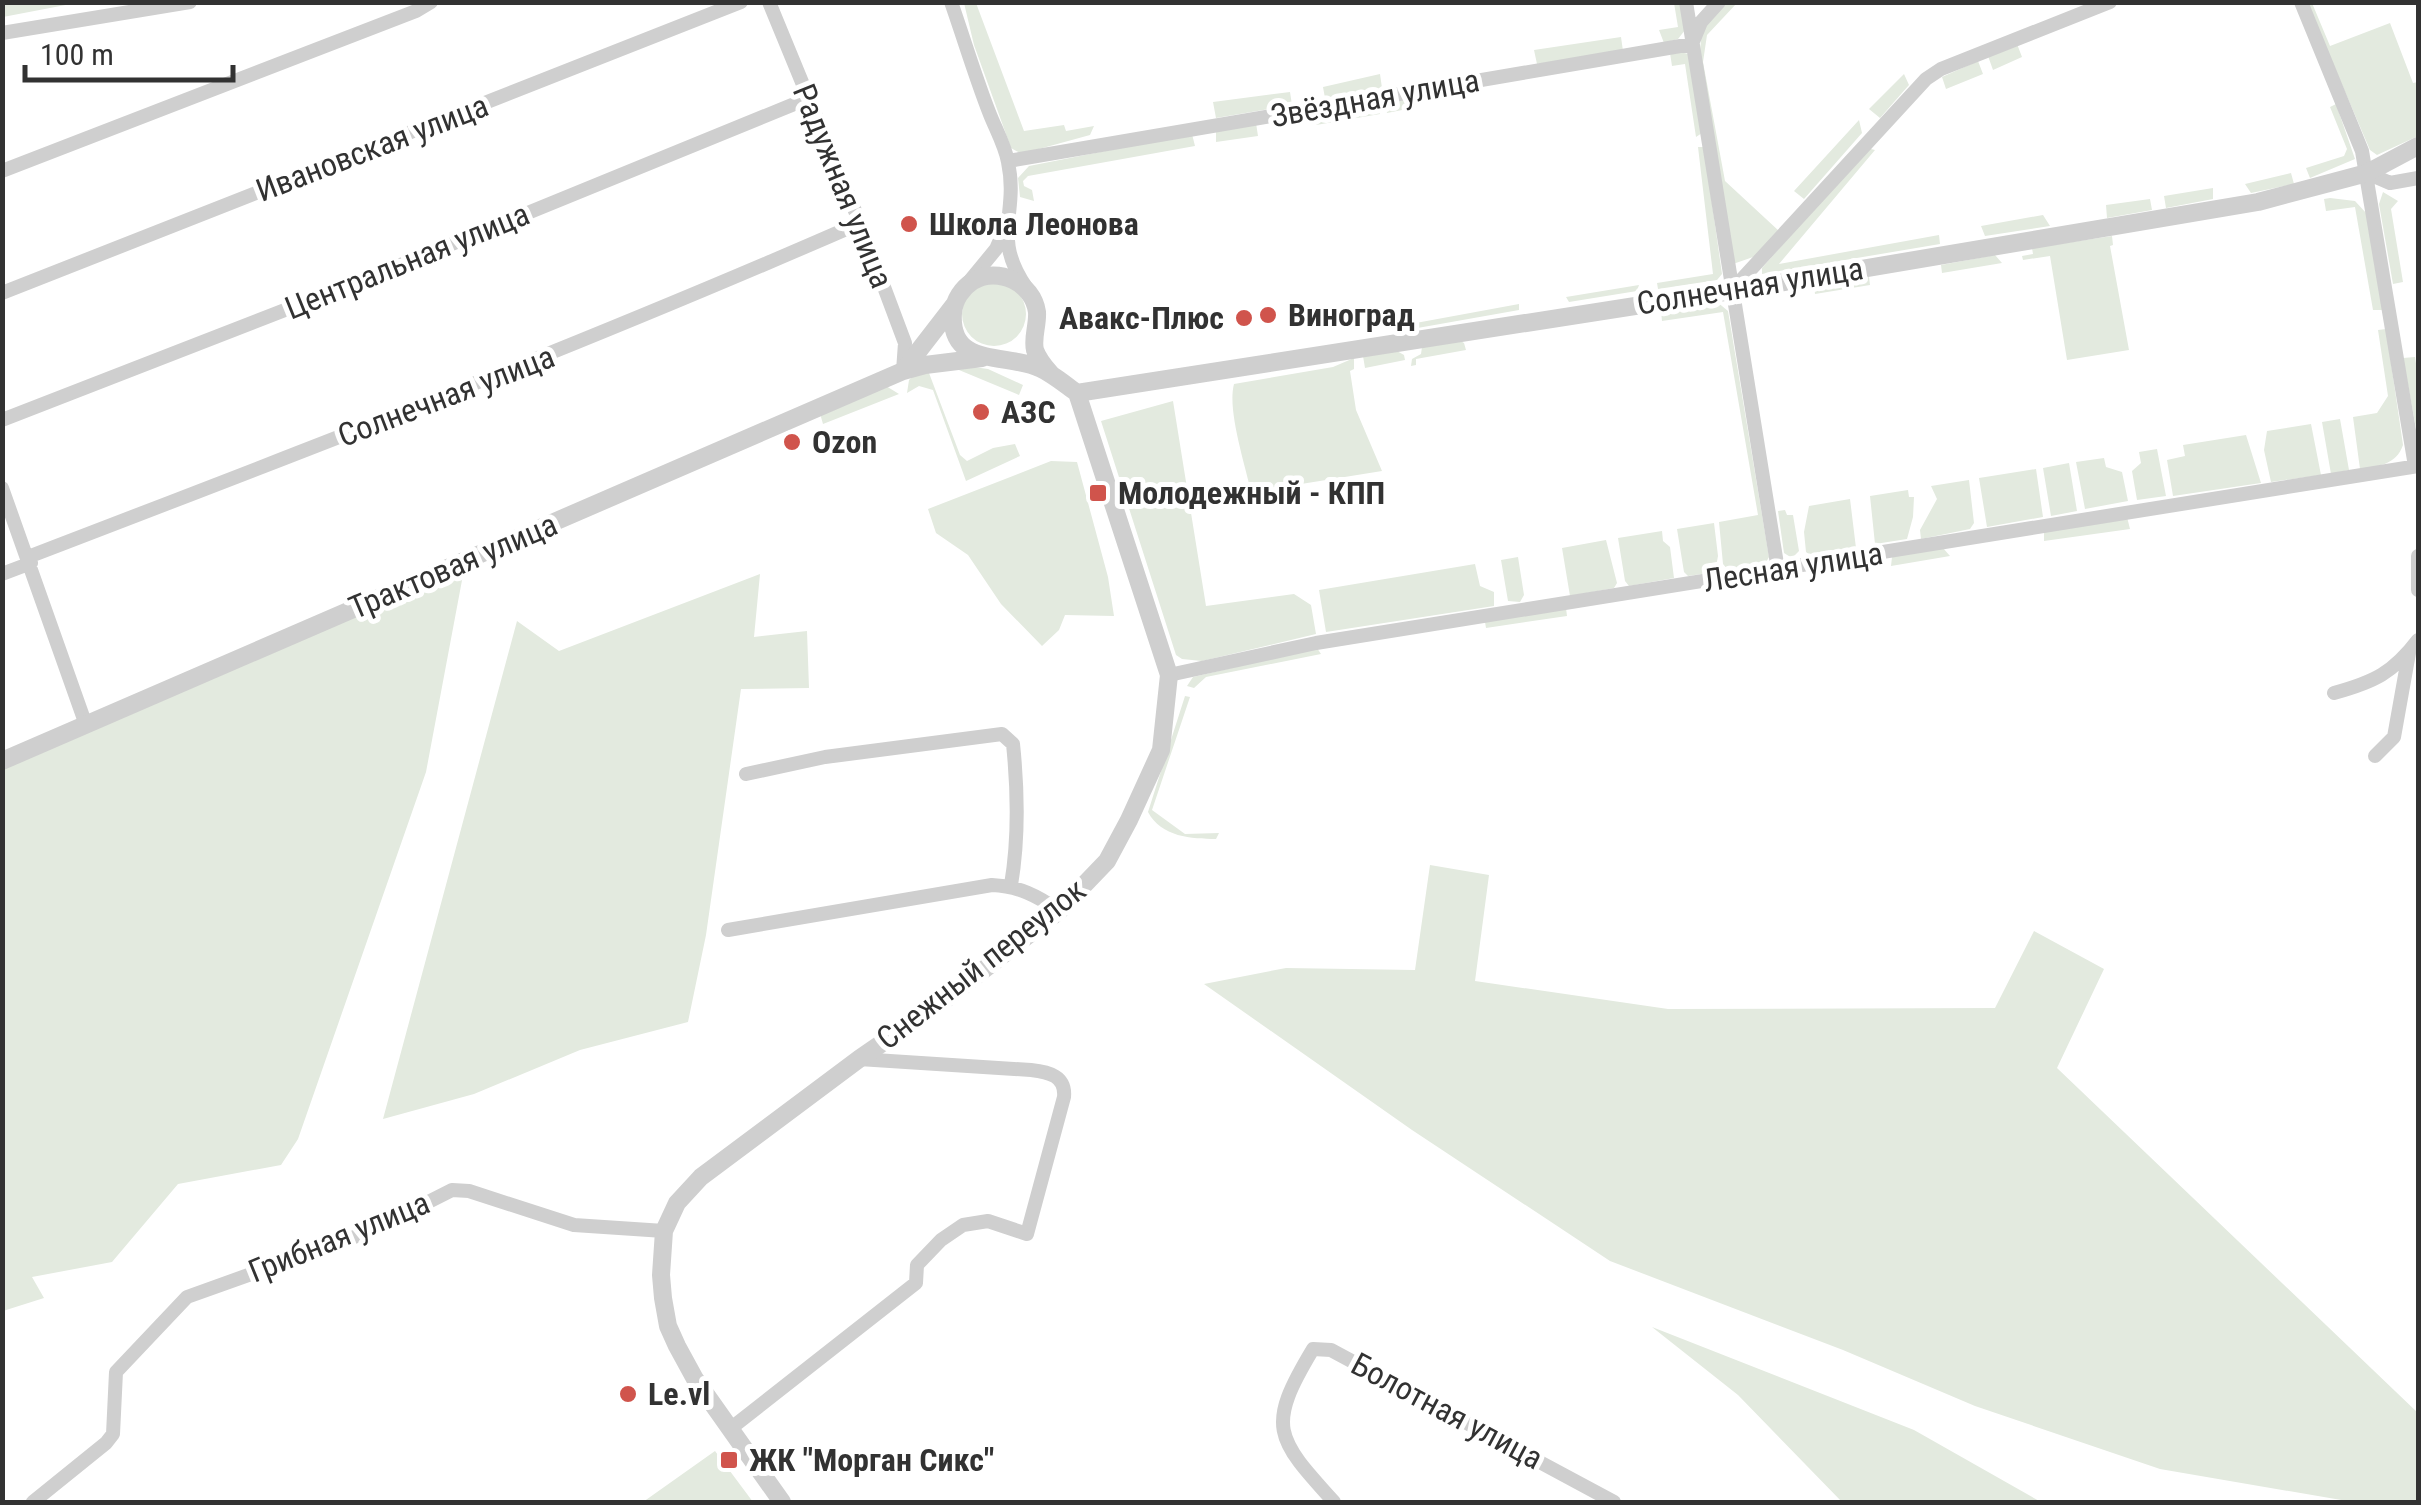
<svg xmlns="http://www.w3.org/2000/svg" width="2421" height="1505" font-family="'Roboto Condensed',sans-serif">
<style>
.green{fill:#e3eadf}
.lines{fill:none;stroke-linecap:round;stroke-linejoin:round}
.minor{stroke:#cfcfcf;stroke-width:14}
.tertiary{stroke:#cfcfcf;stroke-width:18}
.poi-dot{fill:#d0544c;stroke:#fff;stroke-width:4}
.labels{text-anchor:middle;stroke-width:10;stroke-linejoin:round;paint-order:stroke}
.street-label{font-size:32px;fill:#323232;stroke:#fff}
.poi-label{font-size:32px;font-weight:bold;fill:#323232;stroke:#fff;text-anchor:start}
</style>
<rect width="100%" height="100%" fill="#fff"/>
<!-- green -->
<path class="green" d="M3,2H76V3L3,17Z
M964,3H976L1024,131L1064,125L1066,131L1094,126L1090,135L1028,152L1020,153L1011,148L974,45Z
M1674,3H1681L1685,30L1678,39L1664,43L1659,30L1678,27Z
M1725,3H1737L1707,35L1703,62L1725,181L1779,231L1756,256L1733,264L1700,51L1702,28Z
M2307,3H2312L2330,46L2390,23L2413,83L2418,82V136L2377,155L2370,150Z
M1621,37L1623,51L1537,64L1534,50Z
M2017,44L2022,57L1993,70L1988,56Z
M1679,52L1689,54L1702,133L1696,137L1685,64L1672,66L1670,53Z
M1978,61L1983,74L1946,89L1942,77Z
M1380,74L1382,88L1325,98L1323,87Z
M1904,74L1909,85L1880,118L1869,109Z
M1290,92L1292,105L1216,118L1213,102Z
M1415,96L1417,107L1387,113L1385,106L1379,108L1380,114L1316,125L1314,114Z
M2336,104L2355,159L2310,178L2306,168L2344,156L2347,149L2330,107Z
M1859,120L1862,133L1804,199L1794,191Z
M1256,123L1258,136L1216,142V129Z
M1192,134L1195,146L1028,176L1023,181L1024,186L1032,190L1034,201L1020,197L1018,178L1029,166Z
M1698,147H1704L1722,274L1717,280L1658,289L1657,283L1713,274Z
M1867,148L1875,150L1779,264L1939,235L1940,244L1762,274V268Z
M2291,173L2294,184L2251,193L2245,184Z
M2213,188V199L2166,208L2164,196Z
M2383,192L2398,201L2391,209L2403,282L2393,284L2379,204Z
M2330,198L2355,201L2367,214L2384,310H2373L2355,207L2326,211L2324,199Z
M2150,199L2152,210L2107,218L2106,205Z
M2043,215L2050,226L1985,236L1981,226Z
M2112,236L2113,245L2110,246L2129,350L2067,360L2050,256L2023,260L2022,256L2033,254L2032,248Z
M1995,255L2002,263L1942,273L1941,265Z
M1869,277L1870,285L1815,294L1814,285Z
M962 314a32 32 0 1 1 64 0a32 32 0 1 1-64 0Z
M1639,285L1637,291L1569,302L1566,297Z
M1716,301L1728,311L1769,557L1764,566L1728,570L1723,564L1719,522L1758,515L1723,312L1662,321L1661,311Z
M1519,304V310L1395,332L1394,327Z
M2386,329L2403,445C2396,465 2379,466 2360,469L2353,417L2377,413L2388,396L2378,330Z
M1459,340L1464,343L1466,350L1416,359V365L1411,366L1412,359L1421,354L1422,347Z
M1397,351L1404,355L1405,360L1365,368L1363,356Z
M2415,357L2418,377V439L2403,358Z
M1354,358V369L1350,371L1356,410L1382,471L1251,492C1245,464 1227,410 1234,384L1333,367Z
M959,365L988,369L1023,385L1019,395L959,370Z
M929,373L960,455L967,461L993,448L1015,444L1020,456L966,481L933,390L919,386L907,393L909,380L915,374Z
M886,386L899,394L823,424L819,410Z
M1173,401L1206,606L1294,594L1311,605L1316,634L1202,661L1182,659L1176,655L1101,421Z
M2340,419L2349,470L2331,474L2322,422Z
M2311,424L2321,475L2271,482L2264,450L2267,431Z
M2246,435L2261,483L2173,496L2167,460L2185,456L2183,445Z
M2157,449L2166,496L2137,500L2132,471L2141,463L2139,452Z
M2104,458L2106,467L2122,472L2128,501L2085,509L2076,462Z
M1051,461L1077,462L1108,577L1114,616L1065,615L1059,630L1042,646L1001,604L968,555L936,533L928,509Z
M2069,463L2077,511L2051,516L2043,468Z
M2036,469L2043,517L1987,527L1979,478Z
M1969,480L1974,523L1970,529L1921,539L1920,530L1937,499L1931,486Z
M1908,490L1909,497H1914L1913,517L1907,539L1875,544L1870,496Z
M1850,499L1856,548L1810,555L1806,552L1804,532L1809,506Z
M1785,510L1787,515H1793L1799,551L1792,558L1784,553L1778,511Z
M2127,517L2130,529L2044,541V530Z
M1714,523L1718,556L1715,572L1688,576L1684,572L1677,529Z
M1662,531L1663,541L1670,547L1674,578L1629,586L1625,581L1618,538Z
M1606,540L1617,583L1614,588L1570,596L1562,548Z
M1943,548L1950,556L1891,566L1892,557Z
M1518,557L1524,595L1520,602L1508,601L1501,560Z
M1869,559L1877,561L1878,568L1831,576L1832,565Z
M462,563L463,575L426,772L298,1139L281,1165L178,1184L112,1262L32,1277L44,1298L3,1311L2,765Z
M1475,564L1480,586L1494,592V606L1326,632L1319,590Z
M760,574L754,637L807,631L809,688L741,689L706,935L688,1022L580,1050L474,1094L383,1119L517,621L559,651Z
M1566,608L1567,616L1486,628L1485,622Z
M1317,648L1321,654L1206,677L1194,688L1187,686L1193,677Z
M1185,696L1190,697L1152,810L1185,834L1219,833L1216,839C1192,839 1161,837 1148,812Z
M1430,865L1489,875L1475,981L1668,1009L1995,1008L2034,931L2104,969L2057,1068L2418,1413V1502H2353L2160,1469L1975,1406L1843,1350L1610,1261L1412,1130L1204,984L1286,968L1415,970Z
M1652,1327L1914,1430L2041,1502H1842L1738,1395Z
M715,1451L753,1502H643Z"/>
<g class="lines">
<!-- minor -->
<path class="minor" d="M769,2L860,223L905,343L903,371
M951,2C964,39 975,76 989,112C995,128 1005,145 1008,162C1019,214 991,236 1026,287
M1686,2L1778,570
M2301,2L2362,151L2415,466
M2,33L190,2
M1008,161L1692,44L1701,22L1719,2
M2,171L416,11L431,2
M2367,173L2390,183L2418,178
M968,283L996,249L1006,226
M1731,291L1926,79L1941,69L2110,2
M2,293L741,2
M2,420L393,268L809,98
M2,488L86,725
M2418,556V590
M28,557C307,450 586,343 860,223
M2,574L31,563
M1169,675L1316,643L2418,466
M2334,693C2374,682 2393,673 2418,640
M2375,756L2394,737L2409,653
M746,774L825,757L1002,734L1013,744C1018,792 1019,838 1011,885
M728,930L992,885C1018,886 1038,896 1059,911
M730,1429L916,1283L917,1265L941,1240L963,1225L988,1221L1027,1234L1064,1097C1066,1076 1049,1072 1031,1070L859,1059
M33,1502L106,1443L113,1434L116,1372L187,1297L371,1231L452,1190L469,1191L574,1225L664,1231
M1334,1502C1275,1437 1266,1427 1313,1349L1331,1350L1614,1502"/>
<!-- tertiary -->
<path class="tertiary" d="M903,371L954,305
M1052,375C1045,367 1039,361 1035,350C1032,338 1038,325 1037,312C1033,283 998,266 973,281C962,288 954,300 953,313C949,364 999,355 1031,365C1048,370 1063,383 1077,393
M1077,393L1731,291L2258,202L2367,173L2418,146
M2,761L903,371L925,365L982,358
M782,1502L695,1379L677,1346L668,1326L663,1298L661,1275L664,1231L677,1203L701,1177L859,1059L950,996L1059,911L1107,861L1129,820L1161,750L1169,675L1077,393"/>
</g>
<!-- markers -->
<g class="poi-dot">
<circle cx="909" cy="224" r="10"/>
<circle cx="1268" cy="315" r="10"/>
<circle cx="1244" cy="318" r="10"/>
<circle cx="981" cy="412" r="10"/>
<circle cx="792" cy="442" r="10"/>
<rect x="1088" y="483" width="20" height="20" rx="5"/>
<circle cx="628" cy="1394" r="10"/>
<rect x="719" y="1450" width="20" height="20" rx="5"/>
</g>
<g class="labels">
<!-- street labels -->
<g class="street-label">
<text transform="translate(1375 98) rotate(-10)" y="11">Звёздная улица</text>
<text transform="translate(372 148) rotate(-21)" y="11">Ивановская улица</text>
<text transform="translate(843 186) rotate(68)" y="11">Радужная улица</text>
<text transform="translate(407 261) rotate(-22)" y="11">Центральная улица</text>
<text transform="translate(1750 286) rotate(-9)" y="11">Солнечная улица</text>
<text transform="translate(446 396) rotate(-21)" y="11">Солнечная улица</text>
<text transform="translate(453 566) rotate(-23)" y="11">Трактовая улица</text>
<text transform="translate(1793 567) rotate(-9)" y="11">Лесная улица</text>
<text transform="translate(981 964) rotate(-38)" y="11">Снежный переулок</text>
<text transform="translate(339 1237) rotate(-22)" y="11">Грибная улица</text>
<text transform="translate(1447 1411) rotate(28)" y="11">Болотная улица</text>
</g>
<!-- poi labels -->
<g class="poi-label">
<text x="929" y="235">Школа Леонова</text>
<text x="1288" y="326">Виноград</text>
<text x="1224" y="329" text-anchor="end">Авакс-Плюс</text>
<text x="1001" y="423">АЗС</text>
<text x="812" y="453">Ozon</text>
<text x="1118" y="504">Молодежный - КПП</text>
<text x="648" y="1405">Le.vl</text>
<text x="749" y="1471">ЖК "Морган Сикс"</text>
</g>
</g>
<!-- border -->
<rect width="2421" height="1505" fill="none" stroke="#323232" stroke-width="10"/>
<!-- scale -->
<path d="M25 65v15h208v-15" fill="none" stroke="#323232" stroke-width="5"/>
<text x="40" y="65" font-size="30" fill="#323232" stroke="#ffffff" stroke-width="8" paint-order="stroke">100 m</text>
</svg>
